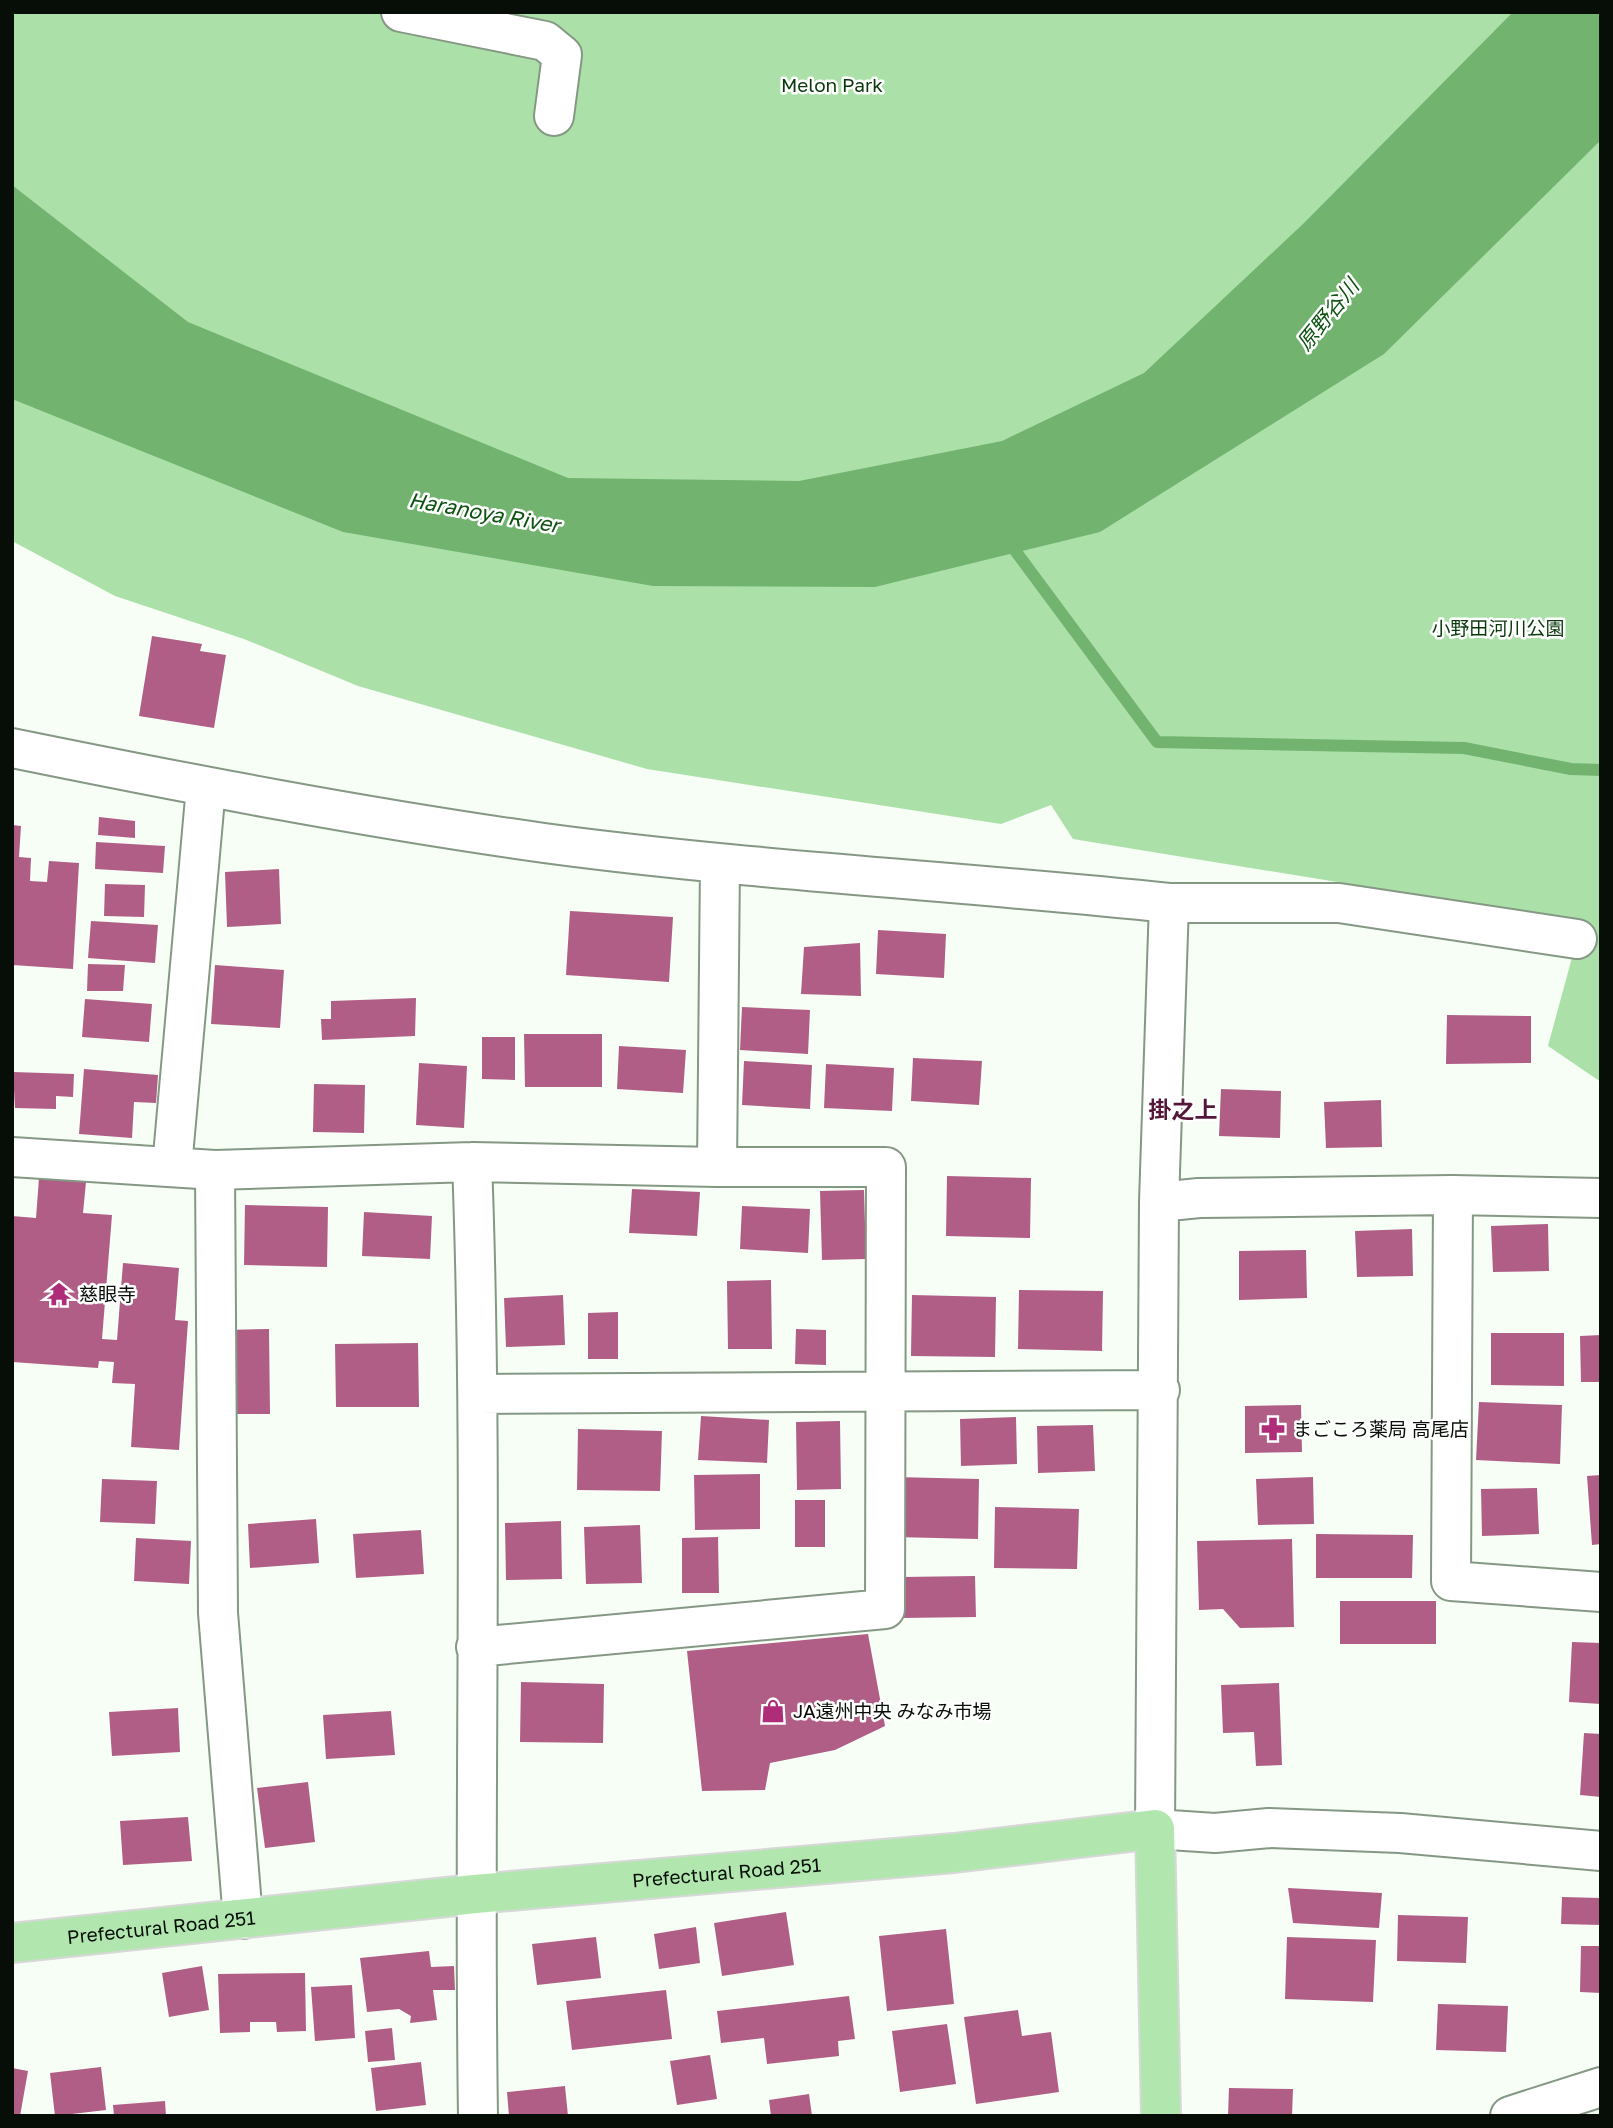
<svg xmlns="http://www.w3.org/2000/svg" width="1613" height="2128" font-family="'Golos Text','Noto Sans JP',sans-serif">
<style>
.green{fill:#ace0a9}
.water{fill:#72b46f}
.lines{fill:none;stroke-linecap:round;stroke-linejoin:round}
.stream{stroke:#72b46f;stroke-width:12}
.building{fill:#b15e87}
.minor-casing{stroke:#859884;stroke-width:42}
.major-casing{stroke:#d7d8d7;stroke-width:42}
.minor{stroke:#fff;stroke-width:38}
.major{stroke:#b1e7af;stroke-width:38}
.labels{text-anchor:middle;stroke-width:5;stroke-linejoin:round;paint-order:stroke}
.park-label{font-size:19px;fill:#09390b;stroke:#fff}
.poi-label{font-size:19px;fill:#070e07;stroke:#fff;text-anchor:start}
.street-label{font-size:19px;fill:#070e07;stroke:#fff}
.water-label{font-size:21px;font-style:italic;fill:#0d5310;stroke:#fff}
.quarter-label{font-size:23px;font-weight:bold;fill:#551739;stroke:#fff}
</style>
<rect width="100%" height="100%" fill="#f6fef5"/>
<!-- green -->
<path class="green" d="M12,12H1601V1082L1548,1046L1577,939L1466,903L1073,839L1051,805L1001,824L647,769L358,686L244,639L115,596L12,541Z"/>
<!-- water -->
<path class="water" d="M1513,12H1601V140L1384,354L1100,532L875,587L653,586L343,532L12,399V185L188,322L568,478L799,481L1002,441L1144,373L1304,223Z"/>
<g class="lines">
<!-- stream -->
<path class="stream" d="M1008,541L1157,742L1464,748L1571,769L1601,770"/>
</g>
<!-- building -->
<path class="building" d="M152,636L202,644L200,651L226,655L214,728L139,716Z
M99,817L135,821V838L98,835Z
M12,825L21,826L19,857L31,858L30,881L47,882L49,861L79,863L73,969L12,965Z
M96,842L165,846L163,873L95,869Z
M279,869L281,924L227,927L225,872Z
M105,884L145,885L144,917L104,916Z
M570,911L673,917L669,982L566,975Z
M91,921L158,925L155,963L88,958Z
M878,930L946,934L944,978L876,974Z
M860,943L861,996L801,994L804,947Z
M88,964L125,965L123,991H87Z
M215,965L284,970L280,1028L211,1024Z
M416,998L415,1036L322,1040L321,1019H331V1001Z
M85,999L152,1004L149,1042L82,1037Z
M742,1007L810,1010L808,1054L740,1050Z
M1447,1015L1531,1016V1063L1446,1064Z
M524,1034H602V1087H525Z
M482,1037H515V1080L482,1079Z
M619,1046L686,1050L683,1093L617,1089Z
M913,1058L982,1061L979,1105L911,1101Z
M744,1061L812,1065L810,1109L742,1105Z
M419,1063L467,1066L464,1128L416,1125Z
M826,1064L894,1068L892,1111L824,1108Z
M84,1069L158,1075L156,1103L134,1102L132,1138L79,1134Z
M13,1072L74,1074L73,1097L56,1096V1109L15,1108Z
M314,1084L365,1085L364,1133L313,1132Z
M1221,1089L1281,1091L1280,1138L1219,1136Z
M1381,1100L1382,1147L1326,1148L1324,1102Z
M947,1176L1031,1178L1030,1238L946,1236Z
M39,1178L86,1182L83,1213L112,1215L102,1339L117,1340L123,1263L179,1268L175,1320L188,1321L179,1450L131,1447L135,1384L112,1383L114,1362L99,1361L98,1368L12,1362V1216L36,1218Z
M632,1189L700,1192L697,1236L629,1233Z
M864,1190L866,1259L822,1260L820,1191Z
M245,1205L328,1207L327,1267L244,1265Z
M742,1206L810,1209L808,1253L740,1249Z
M364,1212L432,1216L430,1259L362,1256Z
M1548,1224L1549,1271L1493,1272L1491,1226Z
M1412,1229L1413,1276L1357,1277L1355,1231Z
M1306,1250L1307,1298L1239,1300V1251Z
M771,1280L772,1349H728L727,1281Z
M1019,1290L1103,1291L1102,1351L1018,1349Z
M563,1295L565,1345L506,1347L504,1298Z
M912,1295L996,1297L995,1357L911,1356Z
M618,1312V1359H588V1313Z
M269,1329L270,1414H227L225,1330Z
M796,1329L826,1330V1365L795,1364Z
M1491,1333H1564V1386L1491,1385Z
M1601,1335V1382H1581L1580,1336Z
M418,1343L419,1407H336L335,1344Z
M1479,1402L1562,1405L1560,1464L1476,1460Z
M1301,1405L1302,1452L1245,1453V1406Z
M701,1416L769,1420L767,1463L698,1460Z
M1016,1417L1017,1464L961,1466L960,1419Z
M840,1421L841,1489L797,1490L796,1422Z
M1093,1425L1095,1471L1038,1473L1037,1426Z
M578,1429L662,1431L660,1491L577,1490Z
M760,1474V1529L695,1530L694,1475Z
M1601,1475V1544L1592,1545L1587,1476Z
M895,1477L979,1479L978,1539L894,1537Z
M1313,1477L1314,1524L1258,1525L1256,1479Z
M102,1479L157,1481L155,1524L100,1522Z
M1537,1488L1539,1534L1482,1536L1481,1489Z
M795,1500H825V1547H795Z
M995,1507L1079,1509L1077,1569L994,1568Z
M316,1519L319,1563L250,1568L248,1524Z
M561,1521L562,1579L506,1580L505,1523Z
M640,1525L642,1583L586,1584L584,1527Z
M421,1530L424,1574L356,1578L353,1534Z
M1316,1534L1413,1535L1412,1578H1316Z
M718,1537L719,1593H682V1538Z
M136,1538L191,1541L189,1584L134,1581Z
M1292,1539L1294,1627L1240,1628L1223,1609L1199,1610L1197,1541Z
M975,1576L976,1617L902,1618V1577Z
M1340,1601H1436V1644H1340Z
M868,1634L885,1726L835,1750L770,1763L765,1790L702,1791L687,1651Z
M1572,1642L1601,1643V1704L1569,1702Z
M521,1682L604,1684L603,1743L520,1742Z
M1279,1683L1282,1765L1256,1766L1254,1732L1223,1733L1221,1685Z
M178,1708L180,1752L112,1756L109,1712Z
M391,1711L395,1755L326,1759L323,1715Z
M1584,1733L1601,1734V1797L1580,1795Z
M308,1782L315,1842L265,1848L257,1788Z
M188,1817L192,1861L123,1865L120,1821Z
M1288,1888L1382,1893L1379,1928L1293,1923Z
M1562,1897L1601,1898V1925L1561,1924Z
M786,1912L794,1965L722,1976L714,1923Z
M1398,1915L1468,1917L1466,1963L1397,1961Z
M696,1927L700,1963L659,1969L654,1934Z
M946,1929L954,2004L887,2011L879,1936Z
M596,1937L601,1978L537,1985L532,1944Z
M1287,1937L1376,1940L1373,2002L1285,1999Z
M1581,1946H1601V1993L1580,1992Z
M429,1951L431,1967L454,1966L455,1990H433L437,2020L410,2023L411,2016L399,2009L367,2012L360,1958Z
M202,1966L209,2010L169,2017L162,1973Z
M305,1973L306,2031L277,2032L276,2022H250V2032L220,2033L218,1974Z
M352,1985L355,2038L315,2041L311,1987Z
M666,1990L672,2039L572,2050L566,2001Z
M849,1996L855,2039L838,2041L839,2056L767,2064L764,2038L721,2043L717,2011Z
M1438,2004L1508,2006L1506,2052L1436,2050Z
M1018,2010L1022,2036L1051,2032L1059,2092L976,2104L964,2017Z
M947,2024L956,2084L900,2092L892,2031Z
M392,2028L395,2060L368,2062L365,2031Z
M710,2055L717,2099L677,2105L670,2061Z
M421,2062L426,2105L376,2111L371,2068Z
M101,2067L106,2110L55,2116L50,2073Z
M12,2068L28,2071L20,2116H12Z
M565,2086L568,2116H509L507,2092Z
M1229,2088L1293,2089L1292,2116H1228Z
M809,2094L812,2116H771L769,2100Z
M165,2101L166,2116H114L113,2105Z"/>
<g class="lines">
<!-- minor casing -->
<g class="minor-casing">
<path id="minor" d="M401,12L545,41L562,55L554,116
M12,748C189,784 366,818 544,843C752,871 961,881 1169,903L1159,1202L1155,1829L1215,1833L1269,1828L1400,1833L1601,1851
M1169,903H1339L1577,939
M12,1157L215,1170L472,1162L717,1167H886L885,1609L476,1647
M472,1162C484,1480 473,1798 478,2116
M172,1167L206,787
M717,1167L720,863
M215,1170L218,1613L243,1919
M1453,1195L1451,1581L1601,1592
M1159,1202L1199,1198L1453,1195L1601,1198
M478,1394L1160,1390
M1510,2116L1601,2087"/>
</g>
<!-- major casing -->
<g class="major-casing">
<g id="major">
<path id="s1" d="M12,1943L475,1894L954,1853L1155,1829L1161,2116"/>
</g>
</g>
<!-- minor -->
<use href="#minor" class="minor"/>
<!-- major -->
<use href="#major" class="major"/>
</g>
<!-- icons -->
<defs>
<g id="temple-bare" transform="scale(1.89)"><path d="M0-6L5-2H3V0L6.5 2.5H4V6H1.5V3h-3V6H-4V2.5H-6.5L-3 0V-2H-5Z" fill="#af2d78" stroke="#fff" stroke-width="2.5" paint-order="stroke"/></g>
<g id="pharmacy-bare" transform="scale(1.89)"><path d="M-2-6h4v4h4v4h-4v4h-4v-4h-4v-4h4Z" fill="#af2d78" stroke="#fff" stroke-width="2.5" paint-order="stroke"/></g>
<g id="shop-bare" transform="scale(1.89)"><path d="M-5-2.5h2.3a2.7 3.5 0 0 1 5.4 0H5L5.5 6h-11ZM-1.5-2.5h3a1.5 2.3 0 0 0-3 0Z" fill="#af2d78" stroke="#fff" stroke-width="2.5" paint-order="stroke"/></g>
</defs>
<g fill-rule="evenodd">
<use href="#temple-bare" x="59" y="1294"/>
<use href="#pharmacy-bare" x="1273" y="1429"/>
<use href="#shop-bare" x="773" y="1711"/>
</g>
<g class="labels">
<!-- park labels -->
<g class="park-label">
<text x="832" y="92">Melon Park</text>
<text x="1498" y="635">小野田河川公園</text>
</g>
<!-- poi labels -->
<g class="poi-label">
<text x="79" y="1301">慈眼寺</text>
<text x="1293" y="1436">まごころ薬局 高尾店</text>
<text x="793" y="1718">JA遠州中央 みなみ市場</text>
</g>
<!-- street labels -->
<g class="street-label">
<text dy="7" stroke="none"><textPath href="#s1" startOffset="718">Prefectural Road 251</textPath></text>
<text dy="7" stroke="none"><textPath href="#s1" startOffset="150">Prefectural Road 251</textPath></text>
</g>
<!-- water labels -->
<g class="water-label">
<text transform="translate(1328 315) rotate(-51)" y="7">原野谷川</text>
<text transform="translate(484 513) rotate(10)" y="7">Haranoya River</text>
</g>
<!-- quarter labels -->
<g class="quarter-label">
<text x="1183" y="1118">掛之上</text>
</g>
</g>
<!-- border -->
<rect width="1613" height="2128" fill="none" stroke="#070e07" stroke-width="28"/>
</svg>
